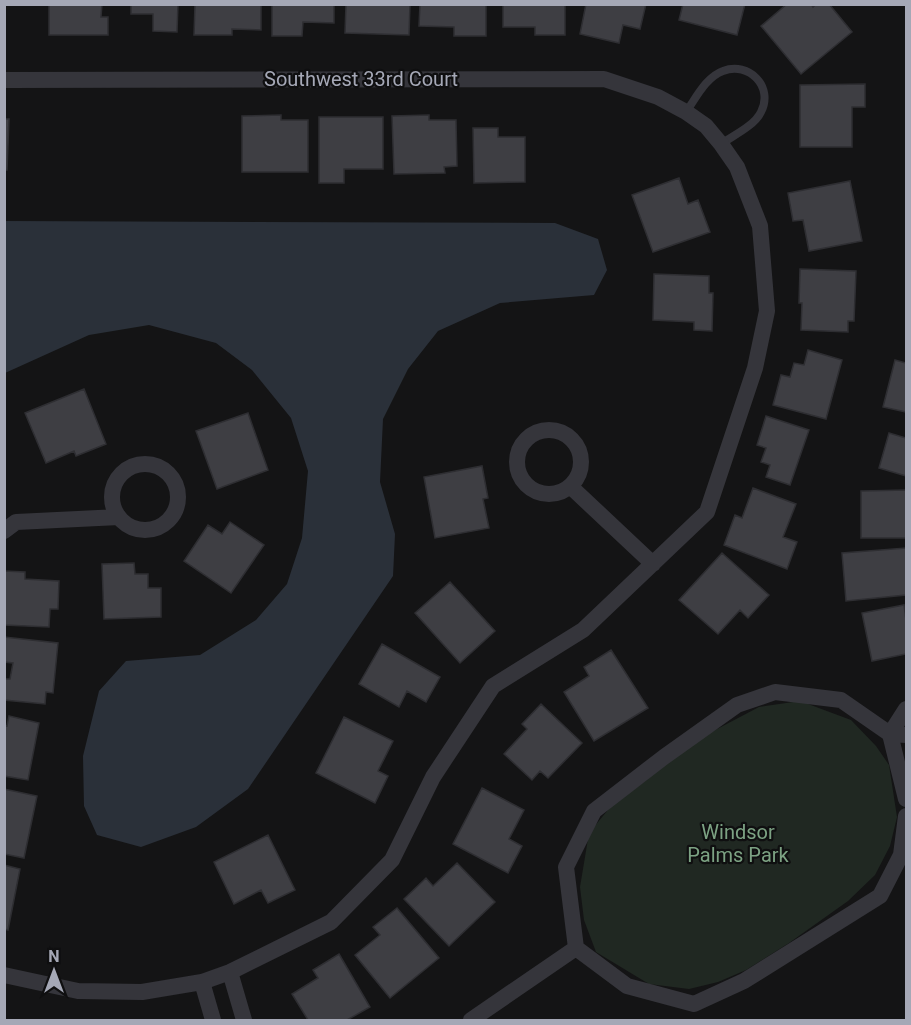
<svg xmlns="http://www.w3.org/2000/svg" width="911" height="1025" font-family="Roboto,sans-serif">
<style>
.green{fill:#202822}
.water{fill:#2a3039}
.building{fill:#3e3e43;stroke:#2e2e32;stroke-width:1.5}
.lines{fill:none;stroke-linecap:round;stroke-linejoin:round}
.lane{stroke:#35353b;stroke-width:8}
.street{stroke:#35353b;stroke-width:16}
.labels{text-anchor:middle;stroke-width:4.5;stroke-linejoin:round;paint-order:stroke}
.street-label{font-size:20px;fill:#a5a8b6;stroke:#0f0f10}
.park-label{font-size:20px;fill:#7ca283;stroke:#0f0f10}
</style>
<rect width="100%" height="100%" fill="#141415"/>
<!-- green -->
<path class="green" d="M800,701L851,720L876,746L889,765L897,817L890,846L875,875L848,901L789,943L746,970L718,982L689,989L649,984L596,952L584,920L580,887L589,833L612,805L647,780L664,757L759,707Z"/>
<!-- water -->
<path class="water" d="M4,221L555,223L598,239L607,270L594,295L500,303L438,331L408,369L383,419L380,482L395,534L393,576L248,789L196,827L141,847L97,835L84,806L83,756L99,691L126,661L200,655L256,620L287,584L302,538L308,471L291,418L252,370L216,343L149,325L89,335L5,373Z"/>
<!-- building -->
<path class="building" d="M49,4H102L101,17H108V35H49Z
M131,4H178L177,32L153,31V14H131Z
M195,4H261V30L232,29V35H194Z
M272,4H334V23L303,22L302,36H272Z
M346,4H410L409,35L345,33Z
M420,4H486V36H454V27L419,26Z
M503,4H565V35H535V27H503Z
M586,4H646L640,29L623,25L619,43L580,34Z
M683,4H745L737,35L679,20Z
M787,4H811L813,7L816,4H829L852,32L801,74L761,26Z
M865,84V107H852V147H800V85Z
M281,115V120H308V172H242V116Z
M429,115V120H456L457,166L444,167L445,173L394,174L392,116Z
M319,117H383V169H344V183H319Z
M4,119H9L7,170H4Z
M473,128H498V137H525V182L474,183Z
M679,178L688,204L698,200L710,232L653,252L632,195Z
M850,181L862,241L809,251L803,220L793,221L788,193Z
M800,269L856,271L854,321H848V332L801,330L802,303H799Z
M654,274L709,276V293H713L712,331L694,330V322L653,320Z
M808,350L842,360L826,419L773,405L781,375L790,377L794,363L804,365Z
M895,360L906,363V412L883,407Z
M84,389L106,444L76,456L74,451L46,463L25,413Z
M248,413L268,470L217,489L196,431Z
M766,416L809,430L790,485L766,477L770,465L761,462L766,448L757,445Z
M889,433L906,438V476L879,468Z
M482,466L488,498L483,499L489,528L435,538L424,477Z
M753,488L796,504L783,537L797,542L787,569L724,545L735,515L742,518Z
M906,490V538H861V491Z
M230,522L264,545L231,593L184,561L208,525L222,534Z
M906,548V595L846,601L842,553Z
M722,553L769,595L748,618L740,610L718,634L679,600Z
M134,563L135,574H148V588H161V617L104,619L102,564Z
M4,571L25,572V579L59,581L58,609H50L49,627L4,625Z
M450,582L495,631L460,663L415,613Z
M904,605L906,620V654L872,661L862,613Z
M4,637L58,643L53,693L46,692L45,704L4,700V679H10L13,663L4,662Z
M382,644L440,677L426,702L407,691L399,707L359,684Z
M611,650L648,708L594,741L564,692L589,676L584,667Z
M541,704L582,743L548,778L540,771L532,780L504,754L527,729L522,724Z
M9,716L39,723L28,780L4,776V725L7,726Z
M344,717L393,741L378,771L388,776L375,803L316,773Z
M482,788L524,810L509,839L522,846L508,873L453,844Z
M4,789L37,796L24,858L4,854Z
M268,835L295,890L268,903L261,890L234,904L214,862Z
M457,863L495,902L449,946L404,899L426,878L433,886Z
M4,865L20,869L8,930L4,929Z
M397,908L439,958L390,998L355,955L380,935L373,927Z
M339,954L370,1007L347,1020H308L292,994L318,978L313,970Z"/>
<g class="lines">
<!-- lane -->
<path class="lane" d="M686,112C696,98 706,77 723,71C749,61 774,87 761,112C754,126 734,135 721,144"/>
<!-- street -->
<path class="street" d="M4,80L604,79L658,97L686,112L706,126L721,144L737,167L760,226L767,311L755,368L707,512L583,630L493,686L433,777L392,860L331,922L230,972L202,982L142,992L78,991L4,975
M517 462a32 32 0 1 1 64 0a32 32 0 1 1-64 0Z
M112 497a33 33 0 1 1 66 0a33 33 0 1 1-66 0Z
M570,486L653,564
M4,531L16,522L119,517
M906,709L890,734L906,735
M906,799L890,734L841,700L775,692L737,705L664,757L594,811L566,867L576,948L627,986L694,1004L744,981L880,896L901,855L906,816
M230,972L244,1020
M202,982L213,1020
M471,1020L576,948"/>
</g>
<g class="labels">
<!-- street labels -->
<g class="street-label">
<text x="361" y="86">Southwest 33rd Court</text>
</g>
<!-- park labels -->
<g class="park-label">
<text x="738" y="839">Windsor<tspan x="738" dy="23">Palms Park</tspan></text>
</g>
</g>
<!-- border -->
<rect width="911" height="1025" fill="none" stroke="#a5a8b6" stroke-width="12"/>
<!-- north arrow -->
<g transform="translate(54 971)" stroke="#0f0f10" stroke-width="4.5" paint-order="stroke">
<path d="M0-4.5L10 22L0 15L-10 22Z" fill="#a5a8b6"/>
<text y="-9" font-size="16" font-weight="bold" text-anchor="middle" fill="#a5a8b6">N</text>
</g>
</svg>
